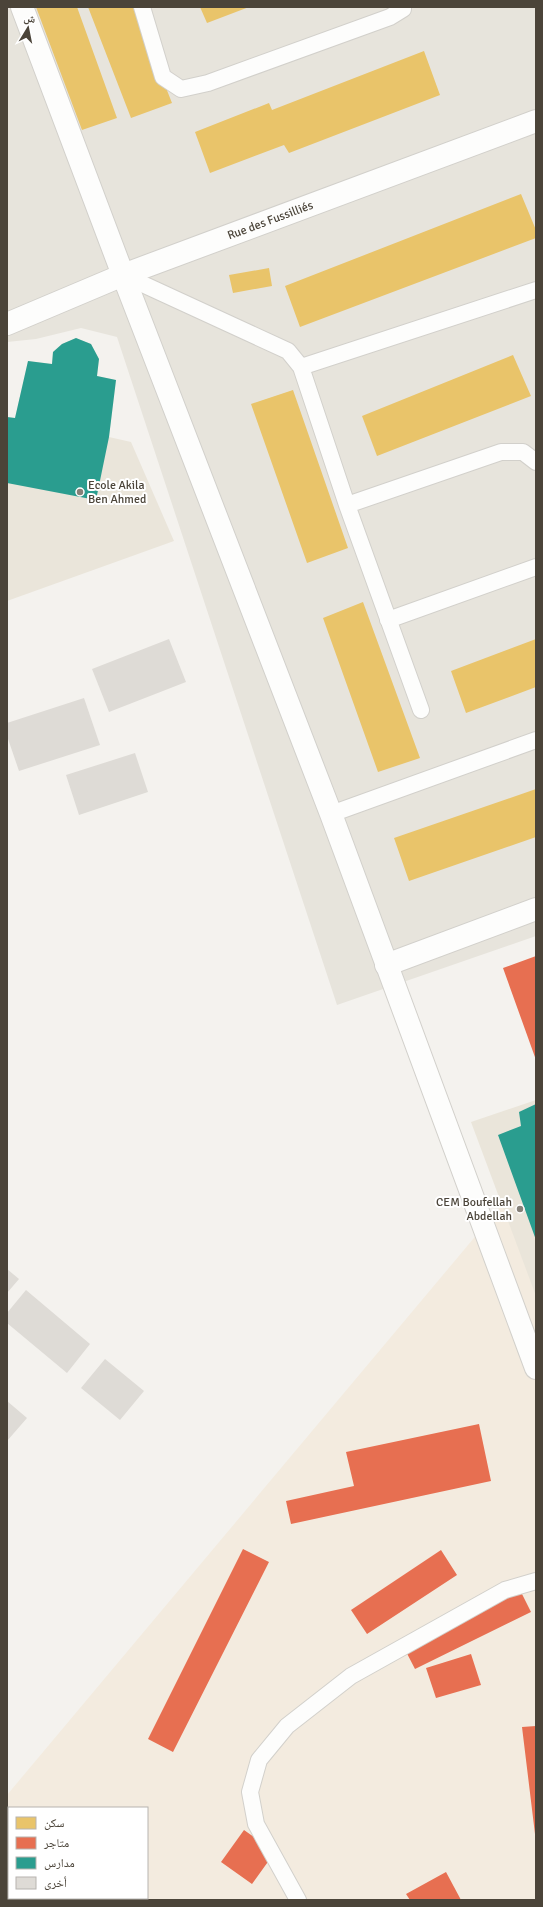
<svg xmlns="http://www.w3.org/2000/svg" width="543" height="1907" font-family="Signika,'Noto Naskh Arabic',sans-serif">
<style>
.residential{fill:#e7e4dc}
.commercial{fill:#f3ebdf;fill-rule:evenodd}
.education{fill:#eae5da}
.homes{fill:#e9c46a}
.shops{fill:#e76f51}
.schools{fill:#2a9d8f}
.building{fill:#dedbd6}
.lines{fill:none;stroke-linecap:round;stroke-linejoin:round}
.service-casing{stroke:#d2d0cb;stroke-width:18}
.minor-casing{stroke:#d2d0cb;stroke-width:24}
.service{stroke:#fdfdfc;stroke-width:16}
.minor{stroke:#fdfdfc;stroke-width:22}
.poi-dot{fill:#868178;stroke:#fff;stroke-width:1.5}
.labels{text-anchor:middle;stroke-width:4;stroke-linejoin:round;paint-order:stroke}
.street-label{font-size:12px;fill:#4b4439;stroke:#fff}
.poi-label{font-size:12px;fill:#4b4439;stroke:#fff;text-anchor:start}
</style>
<rect width="100%" height="100%" fill="#f4f2ee"/>
<!-- residential -->
<path class="residential" d="M7,7H536V936L337,1005L117,337L81,328L36,339L7,342Z"/>
<!-- commercial -->
<path class="commercial" d="M536,1164V1900H7V1795ZM9,1808H147V1898H9Z"/>
<!-- education -->
<path class="education" d="M76,338L91,344L99,359L97,376L116,380L109,437L131,442L174,541L7,601V417L15,418L28,361L52,364L53,352L62,344Z
M536,1100V1296L471,1122Z"/>
<!-- homes -->
<path class="homes" d="M36,7H77L117,118L82,130Z
M88,7H134L172,103L131,118Z
M200,7H249L207,23Z
M424,51L440,95L289,153L284,145L210,173L195,132L269,103L272,110Z
M521,194L536,230V238L300,327L285,286Z
M269,268L272,286L233,293L229,275Z
M513,355L531,396L377,456L362,416Z
M293,390L348,548L307,563L251,404Z
M363,602L420,758L378,772L323,618Z
M536,639V687L466,713L451,671Z
M536,789V837L409,881L394,838Z"/>
<!-- shops -->
<path class="shops" d="M536,956V1060L503,968Z
M479,1424L491,1481L291,1524L286,1501L354,1486L346,1452Z
M243,1549L269,1562L173,1752L148,1739Z
M441,1550L457,1575L367,1634L351,1610Z
M516,1582L531,1612L415,1669L400,1640Z
M471,1654L481,1685L436,1698L426,1668Z
M536,1726V1834H535L522,1727Z
M244,1830L275,1852L252,1884L221,1862Z
M446,1872L461,1900H410L406,1894Z"/>
<!-- schools -->
<path class="schools" d="M76,338L91,344L99,359L97,376L116,380L109,437L96,500L7,483V417L15,418L28,361L52,364L53,352L62,344Z
M536,1104V1240L498,1135L521,1126L519,1112Z"/>
<!-- building -->
<path class="building" d="M169,639L186,682L109,712L92,669Z
M84,698L100,745L19,771L7,736V723Z
M135,753L148,792L79,815L66,775Z
M7,1269L19,1279L7,1293Z
M26,1290L90,1344L67,1373L7,1323V1313Z
M105,1359L144,1391L120,1420L81,1388Z
M7,1401L27,1418L7,1441Z"/>
<g class="lines">
<!-- service casing -->
<g class="service-casing">
<path id="service" d="M142,7L163,77L181,89L208,83L390,17L403,9V7
M123,275L288,351L301,367L347,505L421,710
M301,367L536,290
M347,505L501,452H523L536,462
M388,620L536,567
M331,814L536,740
M298,1900L256,1824L250,1792L259,1760L287,1726L351,1676L505,1590L536,1581"/>
</g>
<!-- minor casing -->
<g class="minor-casing">
<g id="minor">
<path d="M22,7L123,275L331,814L536,1368"/>
<path id="s1" d="M7,324L123,275L536,121"/>
<path d="M386,965L536,909"/>
</g>
</g>
<!-- service -->
<use href="#service" class="service"/>
<!-- minor -->
<use href="#minor" class="minor"/>
</g>
<!-- markers -->
<g class="poi-dot">
<circle cx="80" cy="492" r="4"/>
<circle cx="520" cy="1209" r="4"/>
</g>
<g class="labels">
<!-- street labels -->
<g class="street-label">
<text dy="4" stroke="none"><textPath href="#s1" startOffset="283">Rue des Fussilliés</textPath></text>
</g>
<!-- poi labels -->
<g class="poi-label">
<text x="88" y="489">Ecole Akila<tspan x="88" dy="14">Ben Ahmed</tspan></text>
<text x="512" y="1206" text-anchor="end">CEM Boufellah<tspan x="512" dy="14">Abdellah</tspan></text>
</g>
</g>
<!-- border -->
<rect width="543" height="1907" fill="none" stroke="#4b4439" stroke-width="16"/>
<!-- legend -->
<rect x="8" y="1807" width="140" height="92" fill="#ffffff" stroke="#b7b4b0"/>
<rect x="16" y="1817" width="20" height="12" fill="#e9c46a" stroke="#b7b4b0"/>
<text x="44" y="1827" font-size="12" fill="#4b4439">سكن</text>
<rect x="16" y="1837" width="20" height="12" fill="#e76f51" stroke="#b7b4b0"/>
<text x="44" y="1847" font-size="12" fill="#4b4439">متاجر</text>
<rect x="16" y="1857" width="20" height="12" fill="#2a9d8f" stroke="#b7b4b0"/>
<text x="44" y="1867" font-size="12" fill="#4b4439">مدارس</text>
<rect x="16" y="1877" width="20" height="12" fill="#dedbd6" stroke="#b7b4b0"/>
<text x="44" y="1887" font-size="12" fill="#4b4439">أخرى</text>
<!-- north arrow -->
<g transform="translate(28 28) rotate(10)" stroke="#ffffff" stroke-width="3" paint-order="stroke">
<path d="M0-3L7 15L0 10L-7 15Z" fill="#4b4439"/>
<text y="-6" font-size="11" font-weight="bold" text-anchor="middle" fill="#4b4439">ش</text>
</g>
</svg>
